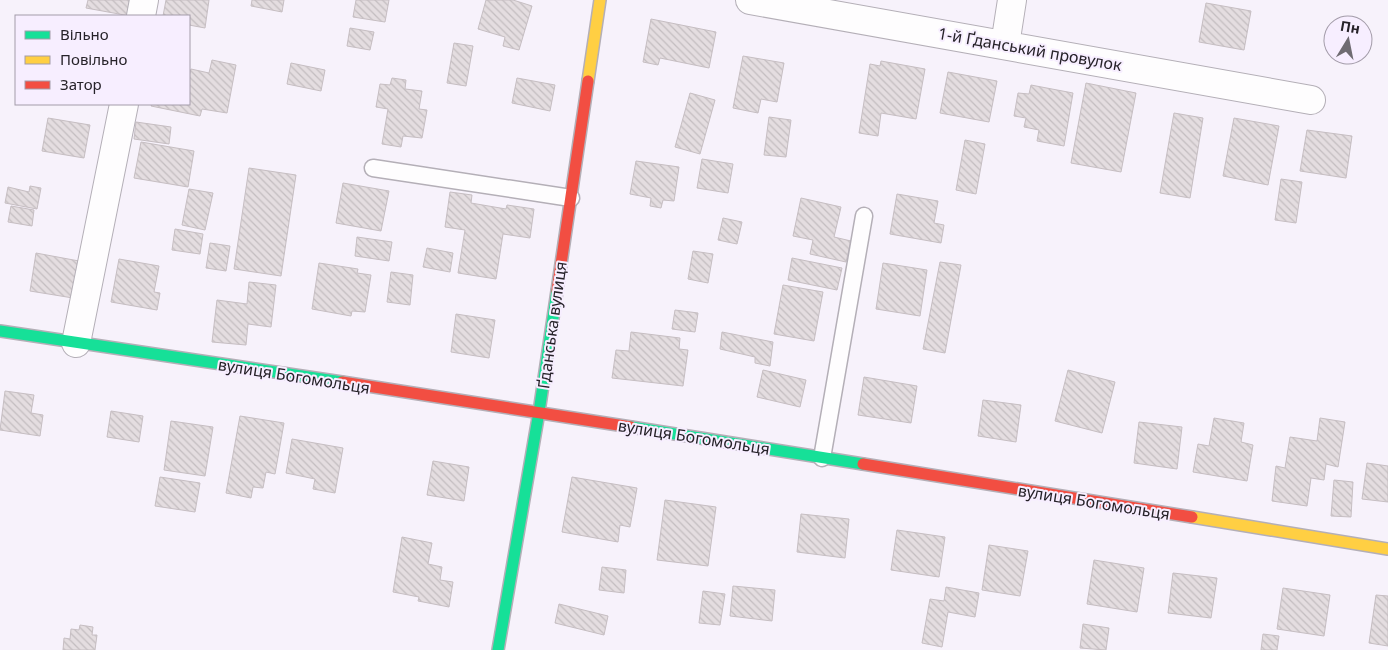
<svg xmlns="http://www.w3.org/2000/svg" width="1388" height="650" font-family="'Noto Sans',sans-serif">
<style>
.building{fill:url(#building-back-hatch);stroke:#c6bec2}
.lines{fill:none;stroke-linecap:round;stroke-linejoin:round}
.lane-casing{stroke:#b4afb7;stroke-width:19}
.street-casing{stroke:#b4afb7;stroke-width:30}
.fast-casing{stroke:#b4afb7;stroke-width:14}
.slow-casing{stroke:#b4afb7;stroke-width:14}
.jam-casing{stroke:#b4afb7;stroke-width:14}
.lane{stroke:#fefdfe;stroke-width:16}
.street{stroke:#fefdfe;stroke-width:28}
.fast{stroke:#16e098;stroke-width:11}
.slow{stroke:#ffcf43;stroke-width:11}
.jam{stroke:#f24e42;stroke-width:11}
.labels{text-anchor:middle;stroke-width:4;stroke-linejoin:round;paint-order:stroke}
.street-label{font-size:16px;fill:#262229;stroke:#f7eeff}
</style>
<defs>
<pattern id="building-back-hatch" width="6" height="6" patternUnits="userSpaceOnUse" patternTransform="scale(1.25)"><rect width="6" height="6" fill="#e4dde0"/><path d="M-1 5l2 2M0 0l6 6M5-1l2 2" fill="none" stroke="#c3bdc0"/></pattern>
</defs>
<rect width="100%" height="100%" fill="#f7f2fb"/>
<!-- building -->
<path class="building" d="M88,0H137L130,16L86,8Z
M166,0H209L205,28L189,25V16H163Z
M252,0H284L282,12L251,6Z
M356,0H389L385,22L353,17Z
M486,0H513L532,6L519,50L503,46L505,37L478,29Z
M1206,3L1251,11L1244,50L1199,42Z
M651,19L716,32L709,68L660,58L658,65L643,62Z
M350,28L374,32L370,50L347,46Z
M454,43L473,46L466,86L447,83Z
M743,56L784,63L777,102L761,99L758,113L733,108Z
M212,60L236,65L227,113L202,109L200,116L151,106L152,104H189V76L191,69L209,73Z
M881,61L925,69L916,119L881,113L878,136L859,133L870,64L880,66Z
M291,63L325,70L321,91L287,84Z
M948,72L997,81L989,122L940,113Z
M392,78L406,80L405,89L422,91L419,109L427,110L422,138L403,136L401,147L382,144L388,109L376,107L380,84L390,85Z
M517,78L555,85L550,111L512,103Z
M1086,83L1136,93L1121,172L1071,163Z
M1031,85L1073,93L1064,146L1037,141L1039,130L1024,127L1026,118L1014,116L1018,93L1029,94Z
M690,93L715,100L700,154L675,147Z
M1174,113L1203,118L1190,198L1160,193Z
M769,117L791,120L786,157L764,155Z
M48,118L90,125L84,158L42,151Z
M1234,118L1279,126L1268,185L1223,176Z
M136,122L171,127L169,144L134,139Z
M1307,130L1352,136L1346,178L1300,171Z
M965,140L985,144L976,194L956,190Z
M141,142L194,151L188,187L134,178Z
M702,159L733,164L728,193L697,188Z
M636,161L679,167L674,201L663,200L661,208L650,206L651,198L630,194Z
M249,168L296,175L281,276L234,269Z
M1281,179L1302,182L1296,223L1275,220Z
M343,183L389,191L381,231L336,223Z
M30,186L41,188L37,209L5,203L8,187L29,192Z
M189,189L213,193L205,230L182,225Z
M450,192L472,195L471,203L506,209L507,205L534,209L530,238L503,234L496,279L458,273L465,230L445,227Z
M897,194L938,201L934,223L944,225L941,243L890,234Z
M801,198L841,207L834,237L851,241L846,262L810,254L813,240L793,236Z
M11,206L34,210L32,226L8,222Z
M723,218L742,222L737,244L718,240Z
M175,229L203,234L200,254L172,250Z
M357,237L392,242L389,261L355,256Z
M210,243L230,246L226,271L206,268Z
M427,248L453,253L450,272L423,267Z
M693,251L713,254L708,283L688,279Z
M36,253L79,261L73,298L30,291Z
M792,258L842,268L837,290L788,280Z
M119,259L159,266L154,292L160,293L157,310L111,302Z
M940,262L961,265L945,353L923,349Z
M319,263L358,269L357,273L371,275L365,312L352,311L351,316L312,309Z
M883,263L927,270L920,316L876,309Z
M391,272L413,275L410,305L387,302Z
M249,282L276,285L271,327L248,324L246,345L212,342L217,300L247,304Z
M783,285L823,292L814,341L774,334Z
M675,310L698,313L695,332L672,329Z
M456,314L495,320L489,358L451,352Z
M631,332L680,338L679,349L688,350L683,386L612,378L616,350L629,351Z
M722,332L773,342L770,366L755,363V357L720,349Z
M763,370L806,380L800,407L757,397Z
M1068,370L1115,382L1102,433L1055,421Z
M864,377L917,386L911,423L858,415Z
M5,391L34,395L31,413L43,415L40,436L0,430Z
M983,400L1021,405L1016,442L978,436Z
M111,411L143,416L139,442L107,437Z
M240,416L284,423L275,474L266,472L263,488L253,487L251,498L226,493Z
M1214,418L1244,423L1241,442L1253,445L1247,481L1193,472L1198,444L1209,446Z
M1320,418L1345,422L1338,467L1326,464L1324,480L1311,478L1307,506L1272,501L1276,466L1285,468L1290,437L1317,441Z
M171,421L213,427L205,476L164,470Z
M1139,422L1182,427L1177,469L1134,463Z
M292,439L343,448L335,493L313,489L315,479L286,473Z
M433,461L469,467L464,501L427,495Z
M1367,463L1388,466V502L1362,499Z
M160,477L200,483L195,512L155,506Z
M572,477L637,488L630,527L620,525L618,542L562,532Z
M1334,480L1353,482L1351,517L1331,516Z
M665,500L716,507L708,566L657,560Z
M801,514L849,519L845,558L797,552Z
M897,530L945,537L939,577L891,570Z
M402,537L432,543L428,564L442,567L440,580L453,582L449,607L418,601L419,597L393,592Z
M989,545L1028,551L1020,596L982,590Z
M1094,560L1144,568L1137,612L1087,604Z
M602,567L626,570L624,593L599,590Z
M1173,573L1217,578L1211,618L1168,613Z
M733,586L775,590L772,621L730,616Z
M946,587L979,593L975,617L948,612L942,647L922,643L930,599L944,601Z
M1283,588L1330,595L1324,636L1277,629Z
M703,591L725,594L720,625L699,623Z
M1376,595L1388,596V646L1369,643Z
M559,604L608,616L604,635L555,623Z
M1083,624L1109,628L1106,650L1080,648Z
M80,625L93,627L92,635H97L95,650H63L64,638L70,639L71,629L79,630Z
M1263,634L1279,636L1277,650H1261Z"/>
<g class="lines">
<!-- lane casing -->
<g class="lane-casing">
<path id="lane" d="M373,168L571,198
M822,458L864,216"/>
</g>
<!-- street casing -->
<g class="street-casing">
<path id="street" d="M750,0L1311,100
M141,16L144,0
M1005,45L1012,0
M76,343L124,104"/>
</g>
<!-- fast casing -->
<g class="fast-casing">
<path id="fast" d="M0,331L342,382
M631,427L863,464
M498,650L539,412L557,291"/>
</g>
<!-- slow casing -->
<g class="slow-casing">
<path id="slow" d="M588,81L600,0
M1192,517L1388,549"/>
</g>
<!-- jam casing -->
<g class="jam-casing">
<path id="jam" d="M557,291L588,81
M342,382L631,427
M863,464L1192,517"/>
</g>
<!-- lane -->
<use href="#lane" class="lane"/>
<!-- street -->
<use href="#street" class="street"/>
<!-- fast -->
<use href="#fast" class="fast"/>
<!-- slow -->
<use href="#slow" class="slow"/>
<!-- jam -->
<use href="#jam" class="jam"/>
</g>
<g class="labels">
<!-- street labels -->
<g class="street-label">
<text transform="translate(1030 49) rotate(10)" y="6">1-й Ґданський провулок</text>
<text transform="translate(552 325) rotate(-82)" y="6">Ґданська вулиця</text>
<text transform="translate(294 376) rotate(9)" y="6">вулиця Богомольця</text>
<text transform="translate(694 437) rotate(9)" y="6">вулиця Богомольця</text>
<text transform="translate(1094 502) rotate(9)" y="6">вулиця Богомольця</text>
</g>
</g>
<!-- legend -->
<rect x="15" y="15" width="175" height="90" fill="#f7eeff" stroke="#a39ca9"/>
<rect x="25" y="31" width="25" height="8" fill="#16e098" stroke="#a39ca9"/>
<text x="60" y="40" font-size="15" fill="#262229">Вільно</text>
<rect x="25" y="56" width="25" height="8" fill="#ffcf43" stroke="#a39ca9"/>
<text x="60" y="65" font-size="15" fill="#262229">Повільно</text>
<rect x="25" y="81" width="25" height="8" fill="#f24e42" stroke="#a39ca9"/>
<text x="60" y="90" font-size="15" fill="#262229">Затор</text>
<!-- north arrow -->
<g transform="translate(1348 40) rotate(10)"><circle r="24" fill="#f7eeff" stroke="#a39ca9"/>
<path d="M0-4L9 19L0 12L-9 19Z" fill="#6f6b72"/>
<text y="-8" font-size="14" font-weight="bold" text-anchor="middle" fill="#262229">Пн</text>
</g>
</svg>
